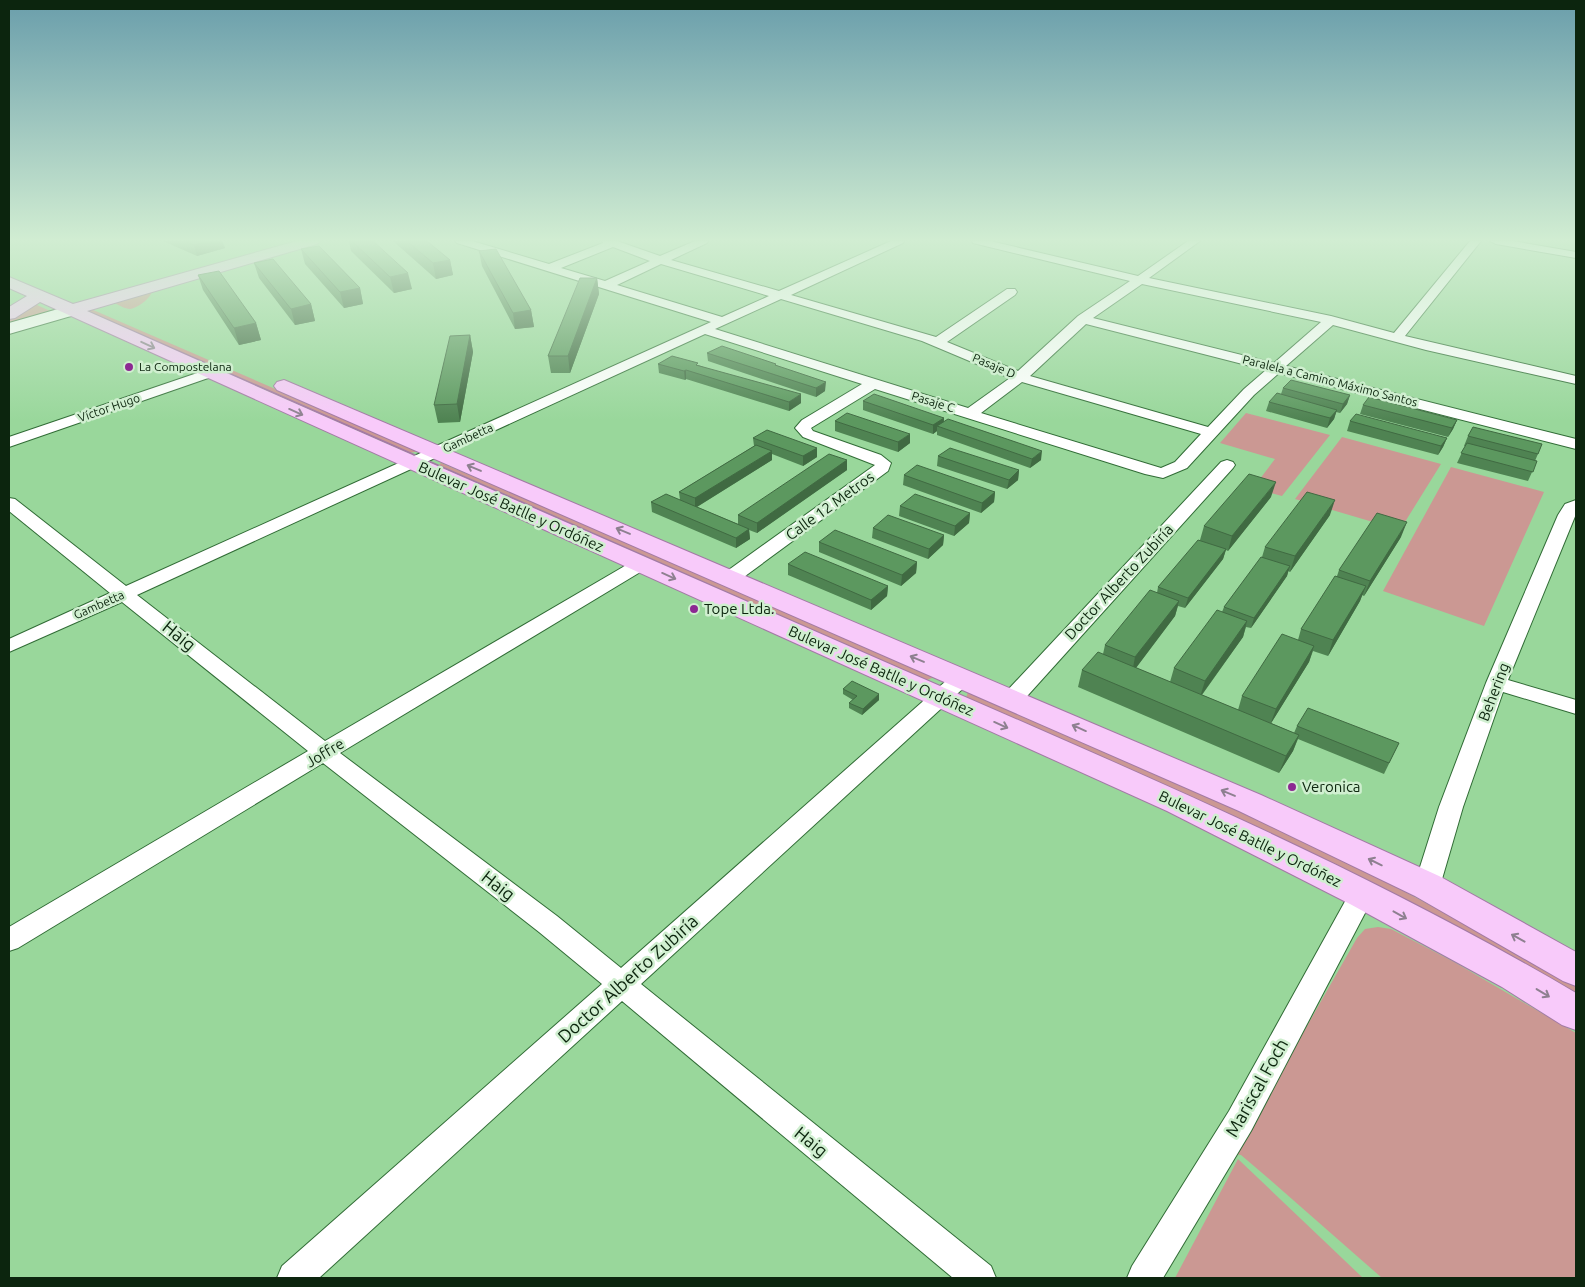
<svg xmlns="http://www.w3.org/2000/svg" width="1585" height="1287" font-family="Ubuntu,sans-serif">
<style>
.green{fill:#cb9893}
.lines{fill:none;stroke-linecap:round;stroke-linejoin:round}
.minor-casing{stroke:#316c36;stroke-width:2}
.secondary-casing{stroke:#316c36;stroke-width:2}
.primary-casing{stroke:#a37aa5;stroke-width:2}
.minor{fill:#fff;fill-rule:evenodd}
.secondary{fill:#fff;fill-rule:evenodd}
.primary{fill:#f8cafa;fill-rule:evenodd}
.wall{fill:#4f8352}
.shaded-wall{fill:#406a42}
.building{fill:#5c985f;stroke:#406a42}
.oneway{stroke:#8e8090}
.poi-dot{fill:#8c2992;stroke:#d0efd0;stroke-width:2}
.labels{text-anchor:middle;stroke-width:5;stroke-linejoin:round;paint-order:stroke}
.far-street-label{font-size:12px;fill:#0c250e;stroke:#d0efd0}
.far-poi-label{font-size:12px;fill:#0c250e;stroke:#d0efd0;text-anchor:start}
.street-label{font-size:15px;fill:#0c250e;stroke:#d0efd0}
.poi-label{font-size:15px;fill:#0c250e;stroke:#d0efd0;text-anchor:start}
.near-street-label{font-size:18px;fill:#0c250e;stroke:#d0efd0}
</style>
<rect width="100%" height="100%" fill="#99d79b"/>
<!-- green -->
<path class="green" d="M152,291C151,298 138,308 130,309C125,309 119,305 114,303Z
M32,305H37L50,311L9,325L10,318Z
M91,309L416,450L415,452L409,453L85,311Z
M1246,413L1330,435L1282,496L1253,488L1275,459L1220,443Z
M1342,437L1441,464L1400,530L1295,499Z
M441,463L583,523L932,675V678L927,680L439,465Z
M1451,467L1544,492L1484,626L1383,591Z
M968,692H973C1098,747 1224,801 1347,862C1425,901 1500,944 1576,985V999L1490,949L1080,749L966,698Z
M1378,927L1391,929L1454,962L1576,1033V1278H1382L1268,1178L1241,1155L1234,1154L1357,938L1365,929Z
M1238,1159L1363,1278H1175Z"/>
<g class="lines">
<!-- minor casing -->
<g class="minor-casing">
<path id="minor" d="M455,241H472L549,264L603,243L602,241H617L660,256L695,241H708L707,243L671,260L779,291L891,241H904L903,243L791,295L936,337L1007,289H1015L1017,292L1015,295L947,342L1018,371L1078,316L1130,281L973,243L972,241H990L1138,276L1188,241H1200L1149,278L1331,316L1394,333L1470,241H1481L1405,336L1576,376V384L1426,350L1333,325L1286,366L1576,439V449L1279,373L1254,395L1187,468L1163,478L1145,474L875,389L811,428L813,431L881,455L891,463L888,471L737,582L730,584L723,582L721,578L723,574L875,465L803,437L795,428L802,420L862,384L705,334L137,595L325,741L635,560L641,559L647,560L650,564L647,568L340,753L557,916L621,968L955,673L962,671L969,673L972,678L969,683L641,984L991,1266L996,1278H953L622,1001L319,1278H277L282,1266L602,984L539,932L323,763L18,948L9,951V927L308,751L122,602L9,652V639L110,593L9,511V498L15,499L126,586L711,322L457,243ZM613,247L650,261L605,281L561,268ZM661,264L769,296L722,317L617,285ZM1142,284L1321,322L1274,363L1093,318ZM781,299L922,341L1010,378L968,408L715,329ZM1086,324L1266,370L1244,389L1208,427L1030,376ZM1022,382L1201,434L1175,462L1161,468L981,413Z
M1490,241H1513L1576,252V258L1496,244Z
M209,369L216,373L214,376L9,447V437Z
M1227,460L1233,462L1235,465L1233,468L1020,704L1012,706L1004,704L1001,699L1004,694L1221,462Z
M1576,500V514L1508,680L1576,700V714L1503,692L1463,807L1440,886L1436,893L1427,896L1418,893L1414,886L1439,807L1486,683L1558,515L1565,504Z
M1362,884L1371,887L1375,894L1251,1131L1163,1278H1127L1132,1266L1229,1111L1353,887Z"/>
</g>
<!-- secondary casing -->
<g class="secondary-casing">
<path id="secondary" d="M72,305L78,306L81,310L78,314L9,334V323Z"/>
</g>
<!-- primary casing -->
<g class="primary-casing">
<path id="primary" d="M297,241H320L317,244L87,311C358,432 630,550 901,669C1130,769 1361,866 1576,993V1030L1562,1025L1502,987L1350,904L1167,811L40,302L15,318L9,319V307L27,296L9,288V277L73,304Z
M284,380L1261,795L1439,876L1576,952V986L1563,981L1415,896L1239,811L277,390L274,386L277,382Z"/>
</g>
<!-- minor -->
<use href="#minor" class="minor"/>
<!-- secondary -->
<use href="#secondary" class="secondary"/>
<!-- primary -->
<use href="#primary" class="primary"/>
</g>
<!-- wall -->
<path class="wall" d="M163,241H222L225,248L197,256Z
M349,241H373L412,289L394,293L351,251Z
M393,241H427L450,260L453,275L436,279Z
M301,249L360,288L363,304L344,308L305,264Z
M479,251L531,310L534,327L515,329L482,266Z
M254,263L311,304L315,321L295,325L259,278Z
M198,275L256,323L261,340L239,345L203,290Z
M597,278L599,294L570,373H551L548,356Z
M470,335L473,352L460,422L438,423L434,405Z
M707,353L776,365L825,391L816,397L708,361Z
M658,364L698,365L801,403L789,411L686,379L685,380L659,373Z
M1283,388L1350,395L1347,404L1340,413L1336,412L1334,419L1327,428L1266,411L1269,402L1281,394Z
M863,401L944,418V422L1041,460L1030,468L937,435V431L933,434L863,410Z
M1363,405L1457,420L1453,429L1448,437L1360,414Z
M835,421L910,443L898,452L835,431Z
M1350,421L1447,438L1443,447L1438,455L1347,431Z
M1468,436L1542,444L1535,461H1537L1528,481L1457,463L1465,446H1464Z
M753,438L817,448V457L803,466L772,454V460L697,507L738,524V515L847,460V470L757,533L749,530L750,539L736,548L652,512L651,502L680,500L679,492L754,446Z
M938,456L1019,470L1018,480L1007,489L937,466Z
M904,475L995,492L994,502L981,513L903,485Z
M1271,497L1228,551L1226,550L1223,559L1185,608L1178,606L1175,616L1136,668L1170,682L1174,668L1222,612L1224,607L1262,557L1265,547L1330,515L1290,572L1288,571L1287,576L1251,628L1246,627L1243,637L1202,695L1238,710L1242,696L1298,640L1301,629L1337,576L1339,570L1401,537L1364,596L1362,595L1360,601L1328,656L1313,651L1309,662L1271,723L1294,733L1297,726L1399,743L1384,774L1298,739L1293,751L1279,773L1078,687L1082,670L1103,654L1105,645L1157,593L1158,587L1200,540L1204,526Z
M900,506L970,513L969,523L954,536L899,516Z
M873,528L944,535L943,545L928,559L872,538Z
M819,542L917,562L916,573L901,586L819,552Z
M788,564L888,586L887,596L871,610L788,575Z
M843,689L879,700L862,715L849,708V703L853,700L843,694Z"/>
<!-- shaded-wall -->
<path class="shaded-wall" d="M208,241H222L225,248L197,256L194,245Z
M450,260L453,275L436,279L433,263Z
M408,273L412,289L394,293L390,277Z
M597,278L599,294L570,373L568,356Z
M360,288L363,304L344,308L340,292Z
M311,304L315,321L295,325L291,309Z
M531,310L534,327L515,329L513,313Z
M256,323L261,340L239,345L234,328Z
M470,335L473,352L460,422L457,404Z
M686,370V379L685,380L684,371Z
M826,382L825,391L816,397V388Z
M801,394V403L789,411V402Z
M1350,395L1347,404L1340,413L1343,404Z
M1337,410L1334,419L1327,428L1330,418Z
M944,418L943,427L937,426V431L933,434V425Z
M1457,420L1453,429L1448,437L1452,428Z
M910,434V443L898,452V442Z
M1447,438L1443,447L1438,455L1441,446Z
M817,448V457L803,466V456Z
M772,451V460L695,508V498Z
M1042,451L1041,460L1030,468L1032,459Z
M847,460V470L757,533V523Z
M1019,470L1018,480L1007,489L1009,480Z
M1276,482L1271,497L1228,551L1232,536Z
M995,492L994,502L981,513L982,503Z
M1335,500L1330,515L1290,572L1295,556Z
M970,513L969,523L954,536L955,526Z
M1407,522L1401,537L1364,596L1370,581Z
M749,529L750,539L736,548V538Z
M944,535L943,545L928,559L929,549Z
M1226,549L1223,559L1185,608L1188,598Z
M917,562L916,573L901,586L902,575Z
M1290,566L1287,576L1251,628L1254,618Z
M888,586L887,596L871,610V600Z
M1366,586L1360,601L1328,656L1333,640Z
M1179,601L1175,616L1132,673L1135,657Z
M1247,621L1243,637L1200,697L1205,681Z
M1314,646L1309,662L1270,725L1276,709Z
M879,694V700L862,715L863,709Z
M1299,735L1293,751L1279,773L1286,756Z"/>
<!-- building -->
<path class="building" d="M184,241H208L194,245Z
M352,241H373L408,273L390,277Z
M407,241H427L450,260L433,263Z
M319,246L360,288L340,292L301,249Z
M496,249L531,310L513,313L479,251Z
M273,259L311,304L291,309L254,263Z
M219,271L256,323L234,328L198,275Z
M580,278H597L568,356H548Z
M470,335L457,404L434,405L450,336Z
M722,346L776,364L775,365L826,382L816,388L707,353Z
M672,356L698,363L696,365L801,394L789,402L686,370L684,371L658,364Z
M1291,380L1350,395L1343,404L1283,388Z
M1277,393L1337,410L1330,418L1269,402Z
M874,394L944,418L933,425L863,401Z
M1369,397L1457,420L1452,428L1363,405Z
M847,413L910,434L898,442L835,421Z
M1356,414L1447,438L1441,446L1350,421Z
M948,419L1042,451L1032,459L937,426Z
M1473,427L1542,444L1538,454L1468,436Z
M767,430L817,448L803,456L753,438Z
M1467,443L1537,461L1533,472L1461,453Z
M756,445L772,451L695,498L679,492Z
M950,448L1019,470L1009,480L938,456Z
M829,454L847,460L757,523L738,515Z
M917,465L995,492L982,503L904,475Z
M1249,474L1276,482L1232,536L1204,526Z
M1307,492L1335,500L1295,556L1265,547Z
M666,494L749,529L736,538L651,502Z
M915,494L970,513L955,526L900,506Z
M1377,513L1407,522L1370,581L1339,570Z
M888,515L944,535L929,549L873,528Z
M835,530L917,562L902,575L819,542Z
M1198,540L1226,549L1188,598L1158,587Z
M805,552L888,586L871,600L788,564Z
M1261,557L1290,566L1254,618L1224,607Z
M1335,576L1366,586L1333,640L1301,629Z
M1150,590L1179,601L1135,657L1105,645Z
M1217,610L1247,621L1205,681L1174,668Z
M1282,634L1314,646L1276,709L1242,696Z
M1098,652L1299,735L1286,756L1082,670Z
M852,681L879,694L863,709L849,703L857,696L843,689Z
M1308,708L1399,743L1389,763L1297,726Z"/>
<!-- one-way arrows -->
<defs><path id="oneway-shaft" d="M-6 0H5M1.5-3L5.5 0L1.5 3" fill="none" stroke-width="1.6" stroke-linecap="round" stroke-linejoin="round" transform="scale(1.25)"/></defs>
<g class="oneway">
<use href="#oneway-shaft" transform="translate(148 345) rotate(25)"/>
<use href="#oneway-shaft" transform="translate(296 412) rotate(24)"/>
<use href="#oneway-shaft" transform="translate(474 468) rotate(-157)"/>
<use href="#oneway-shaft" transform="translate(623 531) rotate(-157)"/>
<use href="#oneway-shaft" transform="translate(669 576) rotate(24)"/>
<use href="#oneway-shaft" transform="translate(917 659) rotate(-157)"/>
<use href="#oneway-shaft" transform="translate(1001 725) rotate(24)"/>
<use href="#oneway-shaft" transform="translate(1079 728) rotate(-156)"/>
<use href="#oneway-shaft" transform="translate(1228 793) rotate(-157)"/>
<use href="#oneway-shaft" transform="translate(1375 862) rotate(-154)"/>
<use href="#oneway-shaft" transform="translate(1400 915) rotate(29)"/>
<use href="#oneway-shaft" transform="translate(1518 938) rotate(-151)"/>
<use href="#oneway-shaft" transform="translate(1543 993) rotate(31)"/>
</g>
<!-- sky -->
<linearGradient id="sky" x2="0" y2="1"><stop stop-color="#6a9eab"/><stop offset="0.57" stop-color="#d1edd2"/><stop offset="1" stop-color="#d1edd2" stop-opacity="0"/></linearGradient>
<rect width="1585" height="421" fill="url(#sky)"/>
<!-- markers -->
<g class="poi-dot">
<circle cx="129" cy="367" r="5"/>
<circle cx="694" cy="609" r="5"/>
<circle cx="1292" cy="787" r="5"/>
</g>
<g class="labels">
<!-- far-street labels -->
<g class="far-street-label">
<text transform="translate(994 366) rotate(23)" y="4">Pasaje D</text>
<text transform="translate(1330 381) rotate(14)" y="4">Paralela a Camino Máximo Santos</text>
<text transform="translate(933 402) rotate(17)" y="4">Pasaje C</text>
<text transform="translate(109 408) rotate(-19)" y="4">Víctor Hugo</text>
<text transform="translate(468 438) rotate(-25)" y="4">Gambetta</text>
<text transform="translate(99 605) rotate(-24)" y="4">Gambetta</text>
</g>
<!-- far-poi labels -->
<g class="far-poi-label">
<text x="139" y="371">La Compostelana</text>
</g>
<!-- street labels -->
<g class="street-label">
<text transform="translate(830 506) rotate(-36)" y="5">Calle 12 Metros</text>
<text transform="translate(511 507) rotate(24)" y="5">Bulevar José Batlle y Ordóñez</text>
<text transform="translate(1119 582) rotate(-47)" y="5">Doctor Alberto Zubiría</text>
<text transform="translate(881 671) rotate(24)" y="5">Bulevar José Batlle y Ordóñez</text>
<text transform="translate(1494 692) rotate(-69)" y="5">Behering</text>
<text transform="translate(325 753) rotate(-31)" y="5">Joffre</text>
<text transform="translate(1250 839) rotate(26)" y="5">Bulevar José Batlle y Ordóñez</text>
</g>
<!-- poi labels -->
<g class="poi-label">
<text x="704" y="614">Tope Ltda.</text>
<text x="1302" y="792">Veronica</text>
</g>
<!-- near-street labels -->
<g class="near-street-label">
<text transform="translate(179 636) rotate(39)" y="6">Haig</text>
<text transform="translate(498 886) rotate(38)" y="6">Haig</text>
<text transform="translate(628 979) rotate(-42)" y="6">Doctor Alberto Zubiría</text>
<text transform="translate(1257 1088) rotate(-61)" y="6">Mariscal Foch</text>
<text transform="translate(811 1142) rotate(39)" y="6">Haig</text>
</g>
</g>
<!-- border -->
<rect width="1585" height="1287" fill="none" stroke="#0c250e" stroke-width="20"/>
</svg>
